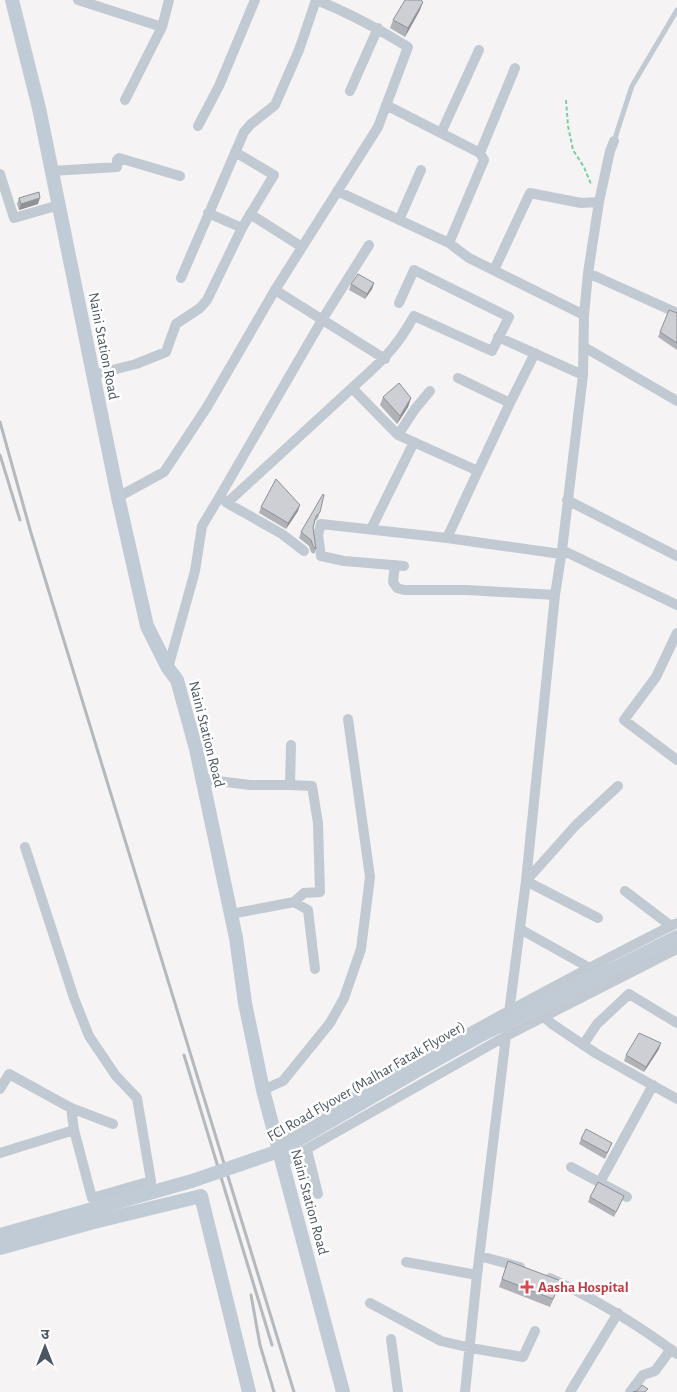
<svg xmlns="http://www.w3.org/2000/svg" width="677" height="1392" font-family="'Alegreya Sans','Noto Sans Devanagari',sans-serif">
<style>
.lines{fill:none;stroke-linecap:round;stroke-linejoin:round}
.path{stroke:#7ad0a6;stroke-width:2;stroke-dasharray:4 2.5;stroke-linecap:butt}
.lane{stroke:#c1cad2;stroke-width:5}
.street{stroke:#c1cad2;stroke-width:10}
.secondary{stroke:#c1cbd6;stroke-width:14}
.rail{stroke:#b5b8bd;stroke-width:3}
.secondary-bridge{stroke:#c1cbd6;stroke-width:14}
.wall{fill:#b0b2b7}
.shaded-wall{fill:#909195}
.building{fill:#cdcfd5;stroke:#909195}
.health-dot{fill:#e0444e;stroke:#fff;stroke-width:2}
.labels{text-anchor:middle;stroke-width:5;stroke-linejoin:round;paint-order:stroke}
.street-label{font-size:15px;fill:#4a5661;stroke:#fff}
.health-label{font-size:15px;font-weight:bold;fill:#be3a42;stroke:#fff;text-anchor:start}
</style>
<rect width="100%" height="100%" fill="#f5f3f3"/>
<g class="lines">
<!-- path -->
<path class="path" d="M566,100L568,126L573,150L584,167L591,184"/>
<!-- lane -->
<path class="lane" d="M614,141L632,86L677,10"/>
<!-- street -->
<path class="street" d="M78,0L162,27
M350,91L378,28
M125,100L162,27L169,0
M386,105L480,153
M198,126L219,86L255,0
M441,133L479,50
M52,171L117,167V160L119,158L180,176
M0,174L14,218L59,205
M337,191L449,243L469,258L584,315
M208,213L242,228
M250,214L302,247
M399,220L421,170
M449,243L484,160L480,153L515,68
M494,270L530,193L581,203L599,202
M588,273L677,313
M181,278L244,132L251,124L275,105L299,50L316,0
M275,290L385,359
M498,337L583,375
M584,347L677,401
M93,375L136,364L166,352L176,324L200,308L207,300L242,228L274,175L235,152
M458,378L510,403L535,353
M352,388C380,363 396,349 414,316L492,351L509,317L414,270L399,303
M398,435L415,409L430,391
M478,471L510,403
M220,496L322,320L369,245
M118,497L164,472L207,407L275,290L378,127L408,47C379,29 349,13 317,0
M567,500L677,556
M227,503L282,534L304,551
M371,529L414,442
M562,550L677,605
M395,565L393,582L397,588L404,590H467L555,595
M404,566L344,561L321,556L318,535L321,524L447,538L561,554
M677,633L656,677L624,720L677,760
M168,668L195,571L202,526L220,496L227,503L352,388L398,435L478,471L447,538
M202,779L250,785H290
M25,847L74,998L89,1036L116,1076L137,1098L151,1181L92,1198L74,1130L71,1108
M625,891L671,926
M294,902L308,910L315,969
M231,914L294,902L304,893L320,892L318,823L312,786L290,785L291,745
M598,918L526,881L576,825L618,786
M520,929L588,967
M544,1017L552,1024L597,1054L677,1099
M583,1045L597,1024L629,994L677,1023
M0,1089L9,1074L71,1108L113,1124
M263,1090L283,1081L330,1023L344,998L361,949L370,877L348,719
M276,1140C409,1066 541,991 677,923
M307,1150L318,1194
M0,1153L74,1130
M282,1163L506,1036L677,949
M571,1167L627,1197
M600,1182L653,1085
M480,1256L520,1267
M406,1262L477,1275
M550,1278C595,1299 637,1324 677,1354
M370,1303L441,1341L471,1348L523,1357L535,1331
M391,1339L398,1392
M465,1392L477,1275L506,1036L526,881L555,595L562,550L583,375L584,315L588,273L599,202L610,151L614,141
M570,1392L618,1313
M630,1392L643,1375L655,1371L671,1349"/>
<!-- secondary -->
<path class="secondary" d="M12,0L39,108L118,497L147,626L168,668L177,680L196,749L236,938L245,1003L263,1090L343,1392
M0,1248L94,1222L201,1196L249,1392"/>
<!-- rail -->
<path class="rail" d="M0,422L31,533L294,1392
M0,455L20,520
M184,1055L272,1345
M251,1295L260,1345L274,1392"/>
<!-- secondary-bridge -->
<path class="secondary-bridge" d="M0,1235L192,1181L279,1151L418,1070L481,1035L677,937"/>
</g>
<!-- wall -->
<path class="wall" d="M420,10L405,37L390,28L393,20Z
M19,198L38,204L19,210L17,204Z
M374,283L372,289L365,299L349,290L351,284Z
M677,313V350L658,337L660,332Z
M383,397L411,398L408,407L397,424L380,405Z
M261,507L298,511L286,529L259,513Z
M320,512L318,518L315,521L313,528L316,549L314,554L311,552L309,546L299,538L301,532Z
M659,1049L644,1072L624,1061L626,1055Z
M581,1139L612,1143L605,1159L579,1144Z
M624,1196L614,1217L588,1202L590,1197Z
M508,1261L558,1289L550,1307L499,1287Z"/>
<!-- shaded-wall -->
<path class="shaded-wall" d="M423,2L420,10L405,37L408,28Z
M40,198L38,204L19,210L21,204Z
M374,283L372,289L365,299L367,294Z
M411,398L408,407L397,424L400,416Z
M300,505L298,511L286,529L288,523Z
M661,1043L659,1049L644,1072L646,1067Z"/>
<!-- building -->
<path class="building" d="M405,0H421L423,2L408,28L393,20Z
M39,192L40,198L21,204L19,198Z
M358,274L374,283L367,294L351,284Z
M669,310L677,313V343L660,332Z
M399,383L411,398L400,416L383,397Z
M276,479L300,505L288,523L261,507Z
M323,494L324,495L320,512L316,516L313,528L316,549L313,546L311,540L301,532Z
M639,1033L661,1043L646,1067L626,1055Z
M586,1129L612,1143L607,1153L581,1139Z
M598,1182L624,1196L616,1212L590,1197Z
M508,1261L561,1281L553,1299L502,1279Z
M642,1385L648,1389L645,1392H633L637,1391Z"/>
<!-- markers -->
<path class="health-dot" d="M524.5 1279.5h5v5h5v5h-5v5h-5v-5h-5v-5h5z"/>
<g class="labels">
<!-- street labels -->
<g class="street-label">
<text transform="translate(104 346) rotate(79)" y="5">Naini Station Road</text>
<text transform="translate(207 734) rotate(76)" y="5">Naini Station Road</text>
<text transform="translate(366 1081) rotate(-30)" y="5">FCI Road Flyover (Malhar Fatak Flyover)</text>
<text transform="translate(310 1202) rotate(75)" y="5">Naini Station Road</text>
</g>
<!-- health labels -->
<g class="health-label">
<text x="538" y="1292">Aasha Hospital</text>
</g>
</g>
<!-- north arrow -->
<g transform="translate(45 1347)" stroke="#ffffff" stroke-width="4" paint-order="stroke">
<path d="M0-4L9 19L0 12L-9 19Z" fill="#4a5661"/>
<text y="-8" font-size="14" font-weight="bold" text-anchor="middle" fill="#4a5661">उ</text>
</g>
</svg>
